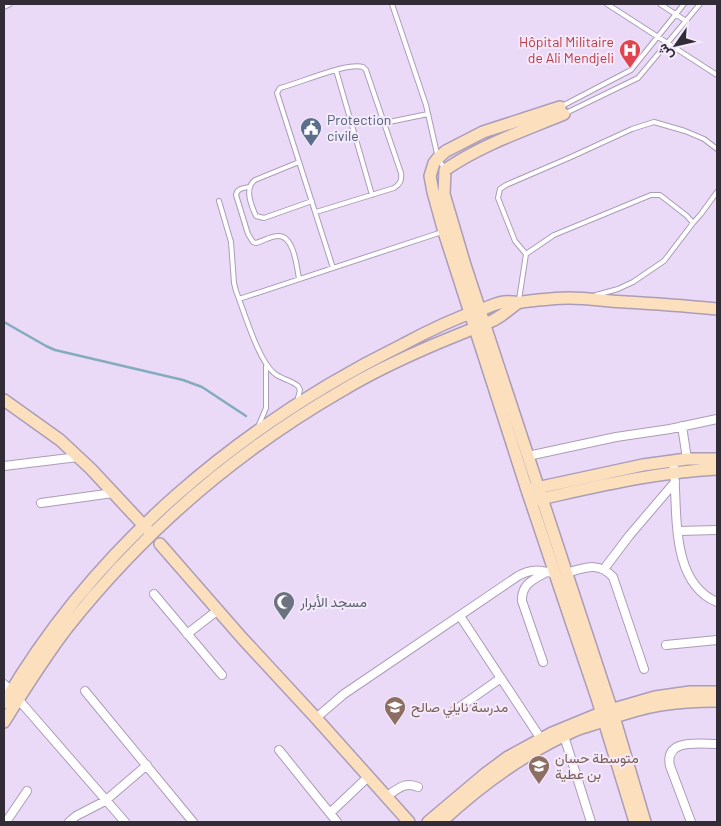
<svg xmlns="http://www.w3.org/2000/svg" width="721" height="826" font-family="Barlow,Vazirmatn,sans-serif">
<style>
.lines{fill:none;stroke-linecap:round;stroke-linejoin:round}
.stream{stroke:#84abbe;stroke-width:2.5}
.lane-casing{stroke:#ab9cb8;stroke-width:6}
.street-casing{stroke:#ab9cb8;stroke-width:10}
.secondary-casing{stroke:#ab9cb8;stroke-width:14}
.lane{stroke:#fff;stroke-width:4}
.street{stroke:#fff;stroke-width:8}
.secondary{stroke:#fce0be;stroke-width:11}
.labels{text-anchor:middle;stroke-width:4;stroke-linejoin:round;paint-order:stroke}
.health-label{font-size:14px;fill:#be3a42;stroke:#f4eafc;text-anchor:end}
.service-label{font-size:14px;fill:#4e5e75;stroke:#f4eafc;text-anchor:start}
.worship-label{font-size:14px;fill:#5b616d;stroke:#f4eafc;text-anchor:start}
.education-label{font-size:14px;fill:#785e54;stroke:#f4eafc;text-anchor:start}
</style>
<rect width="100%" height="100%" fill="#eadaf8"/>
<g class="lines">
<!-- stream -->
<path class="stream" d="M4,322L46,346L55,350L183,380L202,387L246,416"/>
<!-- lane casing -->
<g class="lane-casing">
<path id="lane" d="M392,4L426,105L438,158L444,168
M607,4L717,75
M660,4L686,21
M4,7L10,4
M336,70L372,195
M562,106L631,70L684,4
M566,113L638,78L700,4
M384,123L428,114
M299,162L255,180C244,188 251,205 256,216L264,218L312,201
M249,187C244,188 237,188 236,195L248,234L253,242L256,243C263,241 271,236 278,236C294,235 297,268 299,279
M219,201L231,242L234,283L236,291C244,311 258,360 274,373C281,379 291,380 298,386L300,390L297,402
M316,212L394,188C400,184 402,181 401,173L366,70L363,67C347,62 300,83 280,88L277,93L333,268
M693,223L701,214L717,192
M526,254L515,241L498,198L500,189L506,185L571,157L632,129L654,122L685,131L704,139L717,149
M239,299L442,232
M519,300L526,254L554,235L651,195H660L687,216L693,223L664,261L633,282L618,289L596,295
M258,427L266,408V366"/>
</g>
<!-- street casing -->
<g class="street-casing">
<path id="street" d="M682,426L687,459
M528,456L616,437L670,429L717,419
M673,461C679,504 667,581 717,602
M4,466L78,457
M41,503L113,493
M678,531L717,530
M604,569L629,536L675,482
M566,573C585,568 598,561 613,577L644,669
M154,594L222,675
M460,616L541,739
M187,634L218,610
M666,645L717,640
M543,662L522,601C521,584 534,579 547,572
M4,684L18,699L125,822
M85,691L193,822
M454,711L501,678
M316,718L344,694L518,576C532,568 541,570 556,574
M564,736L591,822
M279,750L337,822
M387,796C398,789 405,781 418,787
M330,813L369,776
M6,822L27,791
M69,822L76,816L105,801L147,765
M691,822L670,766C664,738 700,744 717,744"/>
</g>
<!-- secondary casing -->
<g class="secondary-casing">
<path id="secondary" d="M560,107L483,132L446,151L438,158L434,163L430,176L433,192L444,232L527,490L573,627L597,698L635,822
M564,114C523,131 481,145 445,170L444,194L465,265L614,717L645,822
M4,400L60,440L91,469L147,529
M532,489L643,465L687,459H717
M535,500C595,487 655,472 717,469
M160,544L242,638L316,718L409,822
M4,703C96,545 241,424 404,344C428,331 453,319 479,310C488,308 495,303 504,302C510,301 516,303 522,302C538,300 553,298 569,298C588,298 607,301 626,302C656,304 687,306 717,309
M4,722C24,690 44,658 67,628C143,532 237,451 343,390C371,373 401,359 431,346C452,337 473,329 494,320L502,315L519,302
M428,822L485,774L508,757L552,733L603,712L655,697L690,692H717
M441,822C480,786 526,752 576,730C587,726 598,723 609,719C626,713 642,708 660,705C679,702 698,701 717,701"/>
</g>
<!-- lane -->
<use href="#lane" class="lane"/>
<!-- street -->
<use href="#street" class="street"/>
<!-- secondary -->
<use href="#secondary" class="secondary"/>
</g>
<!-- icons -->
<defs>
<g id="hospital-pin" transform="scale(1.125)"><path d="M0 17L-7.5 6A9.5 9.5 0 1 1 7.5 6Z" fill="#e0444e" stroke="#f4eafc"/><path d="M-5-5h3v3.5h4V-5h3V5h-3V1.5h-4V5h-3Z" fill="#fff"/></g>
<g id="civic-pin" transform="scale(1.125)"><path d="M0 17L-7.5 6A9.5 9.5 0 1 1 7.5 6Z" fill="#5c6f8a" stroke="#f4eafc"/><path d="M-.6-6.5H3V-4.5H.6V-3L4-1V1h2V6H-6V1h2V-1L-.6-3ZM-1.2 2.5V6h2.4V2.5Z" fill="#fff"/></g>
<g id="mosque-pin" transform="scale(1.125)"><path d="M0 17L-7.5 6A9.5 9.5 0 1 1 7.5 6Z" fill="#6b7280" stroke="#f4eafc"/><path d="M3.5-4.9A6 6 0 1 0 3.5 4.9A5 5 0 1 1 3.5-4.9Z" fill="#fff"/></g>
<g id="school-pin" transform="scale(1.125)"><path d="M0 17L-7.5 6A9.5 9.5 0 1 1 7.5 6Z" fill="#8d6e63" stroke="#f4eafc"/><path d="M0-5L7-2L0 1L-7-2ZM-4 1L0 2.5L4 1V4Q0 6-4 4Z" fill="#fff"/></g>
</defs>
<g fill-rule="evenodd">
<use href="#hospital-pin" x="630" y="50"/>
<use href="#civic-pin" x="311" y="128"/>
<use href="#mosque-pin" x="284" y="602"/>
<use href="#school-pin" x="395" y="707"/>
<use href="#school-pin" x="539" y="766"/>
</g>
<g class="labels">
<!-- health labels -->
<g class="health-label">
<text x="614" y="47">Hôpital Militaire<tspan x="614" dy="16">de Ali Mendjeli</tspan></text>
</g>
<!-- service labels -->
<g class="service-label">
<text x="327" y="125">Protection<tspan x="327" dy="16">civile</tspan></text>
</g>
<!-- worship labels -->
<g class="worship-label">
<text x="300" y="607">مسجد الأبرار</text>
</g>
<!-- education labels -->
<g class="education-label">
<text x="411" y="712">مدرسة نايلي صالح</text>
<text x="555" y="763">متوسطة حسان<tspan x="555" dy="16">بن عطية</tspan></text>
</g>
</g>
<!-- border -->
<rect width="721" height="826" fill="none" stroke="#322c37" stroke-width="10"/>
<!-- north arrow -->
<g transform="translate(676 45) rotate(236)" stroke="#f4eafc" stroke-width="4" paint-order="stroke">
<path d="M0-4L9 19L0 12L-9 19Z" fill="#322c37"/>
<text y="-8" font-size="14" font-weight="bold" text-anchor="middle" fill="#322c37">ش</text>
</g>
</svg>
